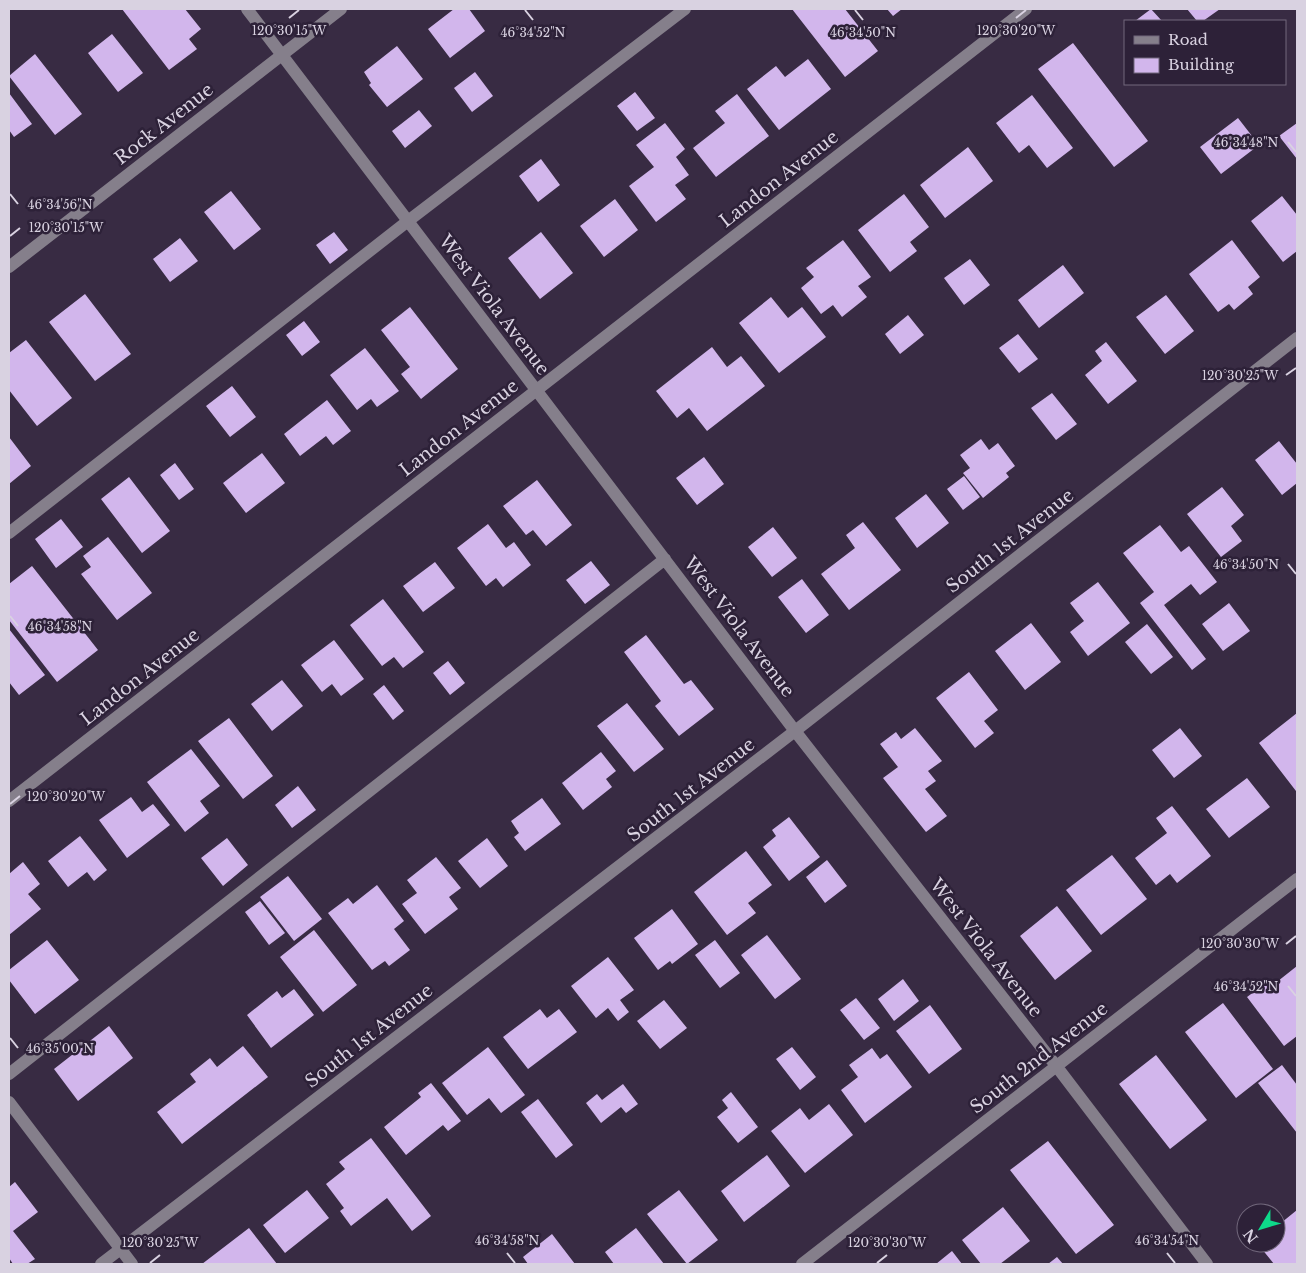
<svg xmlns="http://www.w3.org/2000/svg" width="1306" height="1273" font-family="'Libre Baskerville',serif">
<style>
.building{fill:#d2b6ec}
.lines{fill:none;stroke-linecap:round;stroke-linejoin:round}
.minor{stroke:#857f8b;stroke-width:12}
.ticks{fill:none;stroke:#d9d2e1;stroke-width:2}
.labels{text-anchor:middle;stroke-width:5;stroke-linejoin:round;paint-order:stroke}
.street-label{font-size:18px;fill:#d9d2e1;stroke:#2d2138}
.ticks-label{font-size:12px;text-anchor:middle;fill:#d9d2e1;stroke:#2d2138;stroke-width:5;stroke-linejoin:round;paint-order:stroke}
</style>
<rect width="100%" height="100%" fill="#382b43"/>
<!-- building -->
<path class="building" d="M122,9H185L201,29L189,39L197,49L169,70Z
M454,9H469L485,31L450,58L428,29Z
M792,9H845L878,51L845,77Z
M887,9H902L893,16Z
M1151,9L1162,21H1135Z
M1187,9H1220L1203,21H1197Z
M112,34L143,73L118,92L88,53Z
M1073,43L1148,141L1114,167L1038,69Z
M397,46L423,79L387,107L369,85L371,83L364,72Z
M35,54L82,114L55,135L9,76Z
M808,59L831,89L779,130L747,89L776,66L785,77Z
M475,72L493,96L472,112L454,88Z
M635,92L655,118L637,131L617,106Z
M9,93L32,124L14,137L9,130Z
M737,94L769,136L716,177L693,148L725,123L715,111Z
M1032,95L1073,148L1047,168L1029,145L1019,153L996,123Z
M419,110L432,126L405,148L392,131Z
M1238,118L1259,145L1221,174L1200,147Z
M665,123L685,149L676,157L689,175L675,185L686,199L656,222L629,186L654,167L636,145Z
M1297,123V159L1279,136Z
M968,147L993,181L945,218L920,185Z
M541,159L560,185L538,202L519,176Z
M231,191L261,229L234,250L204,212Z
M904,194L929,227L910,242L917,251L890,272L858,230Z
M1282,196L1297,215V251L1283,262L1251,221Z
M615,199L638,230L604,257L580,226Z
M334,232L348,250L330,264L316,245Z
M541,232L573,273L540,299L508,258Z
M180,238L198,261L170,282L153,259Z
M843,240L871,277L858,286L867,297L842,317L833,305L821,314L801,288L814,277L806,268Z
M1232,240L1260,277L1248,287L1253,294L1234,310L1229,304L1218,312L1189,274Z
M970,259L990,285L964,305L944,278Z
M1063,265L1084,293L1039,328L1018,300Z
M85,294L131,354L95,381L49,322Z
M1166,295L1194,331L1165,354L1136,317Z
M771,297L788,318L802,307L826,337L779,373L739,323Z
M410,307L458,369L421,399L401,374L410,367L381,330Z
M908,315L924,335L900,354L885,334Z
M304,321L320,342L302,356L286,335Z
M1018,334L1038,359L1019,373L999,348Z
M26,340L72,398L37,426L9,390V353Z
M1106,342L1137,381L1108,404L1085,375L1102,361L1095,351Z
M712,347L727,367L741,356L765,386L707,431L689,408L677,418L656,391Z
M365,348L399,391L377,407L371,399L357,410L330,375Z
M232,386L256,417L230,437L206,406Z
M1052,393L1077,424L1056,440L1031,408Z
M327,400L351,431L333,445L326,436L300,456L284,434Z
M9,437L31,466L9,484Z
M981,439L989,450L998,443L1015,466L1006,473L1009,477L983,498L963,473L970,468L960,455Z
M1279,441L1297,464V483L1282,495L1255,460Z
M262,453L285,483L246,513L223,483Z
M704,457L724,484L697,505L676,478Z
M175,463L194,489L179,500L160,475Z
M964,476L980,497L963,510L947,489Z
M129,477L170,531L142,553L101,499Z
M537,480L572,525L546,546L533,530L526,535L503,506Z
M1222,487L1244,515L1231,526L1242,541L1221,557L1187,514Z
M926,494L949,523L917,548L895,518Z
M61,519L83,547L56,568L35,539Z
M863,522L901,570L849,610L821,574L855,548L846,535Z
M488,524L506,548L514,542L531,565L503,587L496,578L486,586L457,548Z
M1160,525L1181,552L1189,546L1217,582L1200,595L1191,584L1164,605L1206,659L1192,670L1140,603L1154,592L1123,553Z
M773,527L797,558L772,577L748,547Z
M108,537L152,593L117,620L81,574L91,567L83,556Z
M591,561L610,585L585,604L566,580Z
M435,562L455,588L423,612L403,586Z
M32,566L98,650L57,682L9,620V584Z
M802,579L829,615L806,633L778,597Z
M1098,582L1130,623L1088,656L1070,632L1084,621L1070,603Z
M383,599L424,652L403,668L394,657L382,666L350,625Z
M1229,603L1250,631L1223,651L1202,624Z
M1031,623L1061,662L1025,690L995,651Z
M1147,624L1173,657L1151,674L1125,642Z
M9,629L45,675L19,695L9,682Z
M646,635L684,684L691,680L714,709L679,736L655,706L661,701L624,652Z
M334,640L364,679L341,696L332,684L322,692L301,665Z
M448,661L465,683L450,695L433,673Z
M969,672L998,710L984,721L994,733L975,748L936,698Z
M282,680L303,706L272,731L251,704Z
M384,685L404,711L393,720L373,694Z
M627,703L664,749L634,772L597,726Z
M1297,713V790L1296,791L1259,743Z
M229,718L273,776L243,799L198,741Z
M915,728L942,761L928,771L936,781L925,789L947,816L926,832L883,778L898,767L880,744L896,732L901,739Z
M1180,728L1202,756L1174,778L1152,750Z
M191,749L220,786L200,801L209,813L185,832L147,782Z
M601,752L616,771L606,779L612,787L583,810L562,783Z
M1247,778L1270,807L1229,838L1206,809Z
M298,786L316,810L292,828L275,805Z
M131,797L142,812L153,804L170,825L127,858L99,820Z
M542,798L561,824L525,851L514,837L519,833L511,821Z
M1172,806L1211,856L1177,883L1170,874L1156,885L1135,858L1167,833L1156,818Z
M789,817L820,857L789,881L763,847L776,836L772,830Z
M80,836L107,870L94,881L87,872L68,887L48,861Z
M227,838L248,865L223,886L201,858Z
M487,838L508,866L480,888L458,861Z
M746,851L772,885L748,903L756,913L727,935L694,892Z
M1112,855L1147,899L1101,935L1066,890Z
M436,857L461,888L449,897L458,909L425,934L402,904L417,893L407,880Z
M827,860L847,886L825,903L806,877Z
M23,862L40,884L28,894L41,909L9,935V874Z
M288,876L322,919L294,941L260,897Z
M377,885L404,921L394,929L410,950L389,966L385,961L372,970L328,913L348,898L353,904Z
M260,901L285,933L269,945L245,912Z
M1057,906L1092,951L1055,980L1020,936Z
M672,909L698,944L672,964L670,961L658,970L634,938Z
M314,930L357,985L323,1012L280,957Z
M767,935L801,979L775,999L741,955Z
M47,940L79,980L35,1014L9,980V970Z
M715,940L740,973L720,988L695,955Z
M608,957L634,990L620,1000L629,1012L618,1021L608,1008L596,1018L571,986Z
M1297,966V1036L1284,1046L1247,997L1270,980L1273,985Z
M903,979L919,1001L894,1021L878,999Z
M294,989L314,1015L271,1048L247,1015L277,991L282,998Z
M856,998L880,1028L864,1040L840,1010Z
M664,1000L687,1028L660,1049L637,1021Z
M1223,1003L1273,1069L1236,1098L1185,1032Z
M930,1005L962,1049L929,1074L896,1031Z
M540,1009L547,1018L559,1009L577,1032L528,1069L503,1037Z
M109,1026L133,1058L78,1101L54,1069Z
M243,1046L268,1077L182,1144L157,1112L196,1082L190,1074L210,1058L217,1067Z
M488,1047L525,1095L501,1113L489,1098L467,1115L442,1083Z
M792,1047L816,1077L800,1090L776,1059Z
M872,1048L880,1059L887,1054L912,1087L865,1123L841,1090L858,1077L849,1065Z
M1156,1055L1207,1120L1170,1149L1119,1084Z
M1282,1065L1297,1085V1133L1258,1083Z
M431,1083L461,1121L448,1131L443,1125L406,1155L384,1127L421,1097L418,1093Z
M623,1084L638,1104L626,1113L621,1107L601,1123L586,1103L597,1094L602,1100Z
M731,1092L758,1127L738,1143L717,1117L728,1108L722,1100Z
M538,1099L573,1145L556,1158L521,1112Z
M829,1104L853,1135L805,1173L771,1131L800,1108L809,1120Z
M371,1138L431,1216L412,1231L387,1198L351,1226L340,1211L344,1208L326,1184L345,1169L339,1162Z
M1048,1141L1114,1225L1076,1254L1010,1170Z
M767,1155L790,1186L744,1222L721,1191Z
M15,1182L38,1212L13,1231L35,1259L27,1264H13L9,1258V1187Z
M307,1190L329,1218L285,1253L263,1225Z
M679,1190L718,1240L687,1264L647,1214Z
M1003,1207L1030,1241L1000,1264H981L962,1240Z
M1297,1210V1264H1274L1257,1243H1276V1227Z
M249,1228L277,1264H202Z
M636,1228L664,1264H614L605,1252Z
M552,1234L575,1264H528L523,1257Z
M952,1251L962,1264H936Z
M1057,1257L1063,1264H1048Z"/>
<g class="lines">
<!-- minor -->
<path class="minor" d="M247,9L795,731L1057,1067L1207,1264
M9,267L341,9
M9,533L408,221L685,9
M9,801L1026,9
M9,1074L665,559
M9,1102L132,1264
M101,1264L795,731L1297,338
M802,1264L1297,879"/>
</g>
<!-- ticks -->
<path class="ticks" d="M525,10L533,20M855,10L863,20M289,18L299,10M1016,18L1026,10M1288,142L1296,152M10,194L18,204M10,236L20,228M1286,375L1296,368M1288,564L1296,574M10,616L18,626M10,804L20,796M1286,944L1296,936M1288,986L1296,996M10,1038L18,1048M507,1253L515,1263M1167,1253L1175,1263M150,1263L160,1255M877,1263L887,1255"/>
<g class="labels">
<!-- street labels -->
<g class="street-label">
<text transform="translate(164 124) rotate(-38)" y="6">Rock Avenue</text>
<text transform="translate(779 179) rotate(-38)" y="6">Landon Avenue</text>
<text transform="translate(494 305) rotate(53)" y="6">West Viola Avenue</text>
<text transform="translate(459 428) rotate(-38)" y="6">Landon Avenue</text>
<text transform="translate(1010 541) rotate(-38)" y="6">South 1st Avenue</text>
<text transform="translate(739 627) rotate(53)" y="6">West Viola Avenue</text>
<text transform="translate(140 677) rotate(-38)" y="6">Landon Avenue</text>
<text transform="translate(691 790) rotate(-38)" y="6">South 1st Avenue</text>
<text transform="translate(986 948) rotate(52)" y="6">West Viola Avenue</text>
<text transform="translate(369 1036) rotate(-38)" y="6">South 1st Avenue</text>
<text transform="translate(1039 1058) rotate(-38)" y="6">South 2nd Avenue</text>
</g>
</g>
<g class="ticks-label">
<text x="289" y="35">120°30'15"W</text>
<text x="1016" y="35">120°30'20"W</text>
<text x="533" y="37">46°34'52"N</text>
<text x="863" y="37">46°34'50"N</text>
<text x="1246" y="147">46°34'48"N</text>
<text x="60" y="209">46°34'56"N</text>
<text x="66" y="232">120°30'15"W</text>
<text x="1240" y="380">120°30'25"W</text>
<text x="1246" y="569">46°34'50"N</text>
<text x="60" y="631">46°34'58"N</text>
<text x="66" y="801">120°30'20"W</text>
<text x="1240" y="948">120°30'30"W</text>
<text x="1246" y="991">46°34'52"N</text>
<text x="60" y="1053">46°35'00"N</text>
<text x="507" y="1245">46°34'58"N</text>
<text x="1167" y="1245">46°34'54"N</text>
<text x="160" y="1247">120°30'25"W</text>
<text x="887" y="1247">120°30'30"W</text>
</g>
<!-- border -->
<rect width="1306" height="1273" fill="none" stroke="#d9d2e1" stroke-width="20"/>
<!-- legend -->
<rect x="1124" y="20" width="162" height="65" fill="#2d2138" stroke="#72687c"/>
<rect x="1134" y="36" width="25" height="8" fill="#857f8b" stroke="#72687c"/>
<text x="1168" y="45" font-size="15" fill="#d9d2e1">Road</text>
<rect x="1134" y="58" width="25" height="15" fill="#d2b6ec" stroke="#72687c"/>
<text x="1168" y="70" font-size="15" fill="#d9d2e1">Building</text>
<!-- north arrow -->
<g transform="translate(1261 1228) rotate(232)"><circle r="24" fill="#2d2138" stroke="#72687c"/>
<path d="M0-4L9 19L0 12L-9 19Z" fill="#0ed98a"/>
<text y="-8" font-size="14" font-weight="bold" text-anchor="middle" fill="#d9d2e1">N</text>
</g>
</svg>
